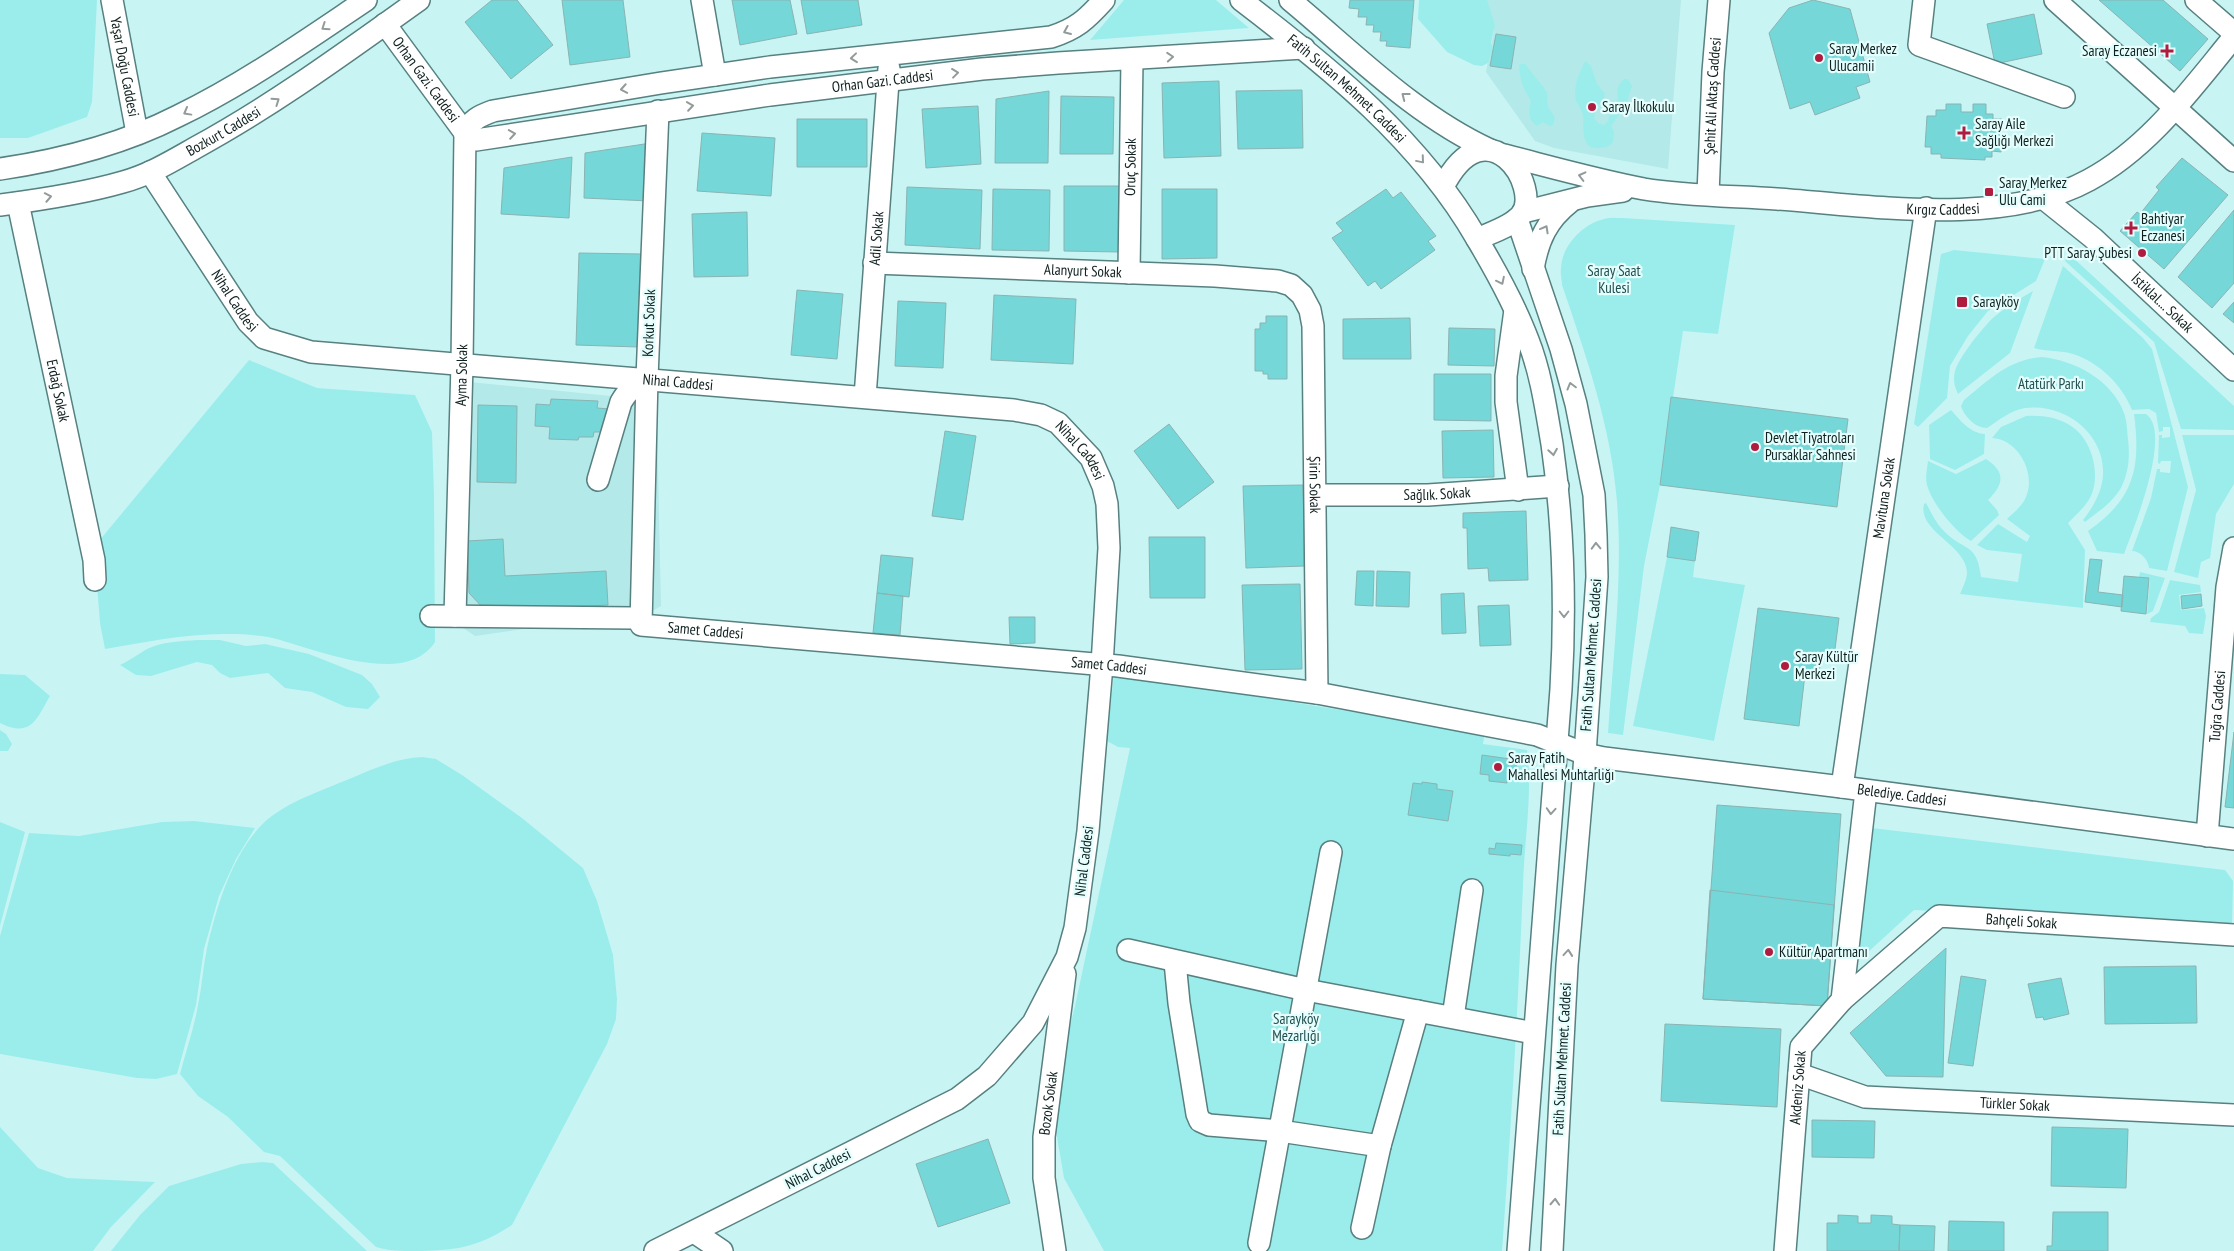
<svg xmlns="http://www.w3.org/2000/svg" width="2234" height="1251" font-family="'PT Sans Narrow',sans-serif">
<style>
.built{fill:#b3e9e8}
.green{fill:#9bedec;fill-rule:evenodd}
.building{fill:#75d7d7;stroke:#89b4b3}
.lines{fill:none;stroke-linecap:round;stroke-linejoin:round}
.minor-casing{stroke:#578080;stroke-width:24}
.minor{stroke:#fff;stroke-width:21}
.oneway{stroke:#939b9a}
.poi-dot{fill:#b01c3f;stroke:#e4fefd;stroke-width:2}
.labels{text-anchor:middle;stroke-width:4.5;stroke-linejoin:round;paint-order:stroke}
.poi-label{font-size:15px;fill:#0f201f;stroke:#e4fefd;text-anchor:start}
.street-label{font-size:15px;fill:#0f201f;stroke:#e4fefd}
.park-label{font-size:15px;fill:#234f4f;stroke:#e4fefd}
</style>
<rect width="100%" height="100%" fill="#c8f5f4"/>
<!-- built -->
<path class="built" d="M1482,0H1681L1668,169L1554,148L1535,141L1486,72L1494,31Z
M459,381L621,397L654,414L657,423L661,606L654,610L475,636L463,628L454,611Z"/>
<!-- green -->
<path class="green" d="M0,0H97L92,102L87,117L28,138H0Z
M1124,0H1216L1249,28L1090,40Z
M1419,0H1487L1495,25L1491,43L1493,49L1488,63L1482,66L1474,65L1447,52L1418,19Z
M1585,61L1591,66L1597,84L1605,94L1603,101L1596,107L1594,118L1598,123L1604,125L1608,121L1611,109L1618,99C1617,89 1617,86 1624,79H1628L1632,86L1626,105L1611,126L1614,132L1613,142C1609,147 1606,147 1600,148C1580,151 1584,128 1583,116C1582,108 1575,103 1575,95C1575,82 1580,72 1585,61Z
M1521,64H1525L1544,88L1547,93L1548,107L1555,117L1553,125L1549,126L1543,122L1537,126C1527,120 1529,111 1531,101C1523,88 1520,81 1519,65Z
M1623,218L1735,225L1718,334L1683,331L1660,485L1644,566L1623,735L1608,733C1613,657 1623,578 1617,502C1611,426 1586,356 1562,285C1562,280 1560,274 1561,269C1561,247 1582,224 1604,219C1610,217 1617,218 1623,218Z
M1954,250L2045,259L2036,281L1988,311L1968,336L1950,366L1947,398L1918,427L1914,424L1941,254Z
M2069,254L2234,406V430L2181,429L2154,342L2065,261Z
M2063,266L2143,338L2152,349L2188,487L2167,571L2149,568C2148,559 2140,551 2132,551L2151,498L2157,469H2160V472L2170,473L2171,461H2161L2160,464L2158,463L2159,435H2162V438L2170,437V427H2163V431L2159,432L2156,413L2149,409L2132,410C2122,385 2100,363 2073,354C2061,350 2046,352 2034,348Z
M2033,291L2010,353L1958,394C1954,386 1953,379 1955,371C1959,357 1983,327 1994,317C2006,307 2019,299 2033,291Z
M2042,357C2074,360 2112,380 2124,413C2127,421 2127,430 2128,439C2130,456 2129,472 2121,488C2112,503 2098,512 2085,522L2083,520C2094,506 2104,488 2103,470C2102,431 2063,403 2025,408C2011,410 1998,421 1987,428C1975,428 1964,416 1961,406L1964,400C1989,380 2007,360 2042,357Z
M249,360L317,388L415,395L432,432L434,496L435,642C404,690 310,646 268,637C256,635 242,634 230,634C189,633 145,642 105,649L100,623L94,547Z
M1951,410C1961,421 1970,433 1985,434L1984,454L1955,470L1930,459L1929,425Z
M2134,414H2146C2173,432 2133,530 2124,554L2097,551L2088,531C2134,499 2141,468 2134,414Z
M2026,416C2042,415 2058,417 2071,426C2092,439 2101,474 2091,496C2086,506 2076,515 2068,523L2085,550L2083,608L1960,594C1963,587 1967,579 1967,572C1966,545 1917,531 1924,504L1926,503C1931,512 1936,523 1943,530C1963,552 1977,541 1981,577L2018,582L2022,554L1987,550L1977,545L1998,524L2027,542L2030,536L2007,519C2014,512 2024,505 2027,494C2035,471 2017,439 1992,438L2001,427Z
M2182,435H2234V484L2216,514L2210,558L2201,562L2198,578L2174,572L2196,490Z
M1986,459C2006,472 2004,484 1988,500L1997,510L1999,515L1971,541C1955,532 1932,503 1927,485C1925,478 1927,469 1928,461L1956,474Z
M1667,557L1695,561L1693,577L1745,585L1714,741L1633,726Z
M2140,572L2165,578L2153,611L2147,614L2150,578L2139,577Z
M2170,580L2200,585L2201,592L2179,595L2181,610L2204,608L2206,616L2203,634L2189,633L2185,626L2150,622L2151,618L2159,612Z
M197,640H220L246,646L265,644L309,654L362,675L372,684L380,697L368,709L346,707L312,692L285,688L268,673L230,678L220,673L212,665L197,662L151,676L136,675L120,665C131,660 138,654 147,649C161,642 181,641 197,640Z
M1114,673L1414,722L1485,731L1483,744L1527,750C1533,793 1524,843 1523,886C1518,1008 1511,1129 1502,1251H1104L1064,1178L1051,1102L1075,1006L1130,748L1118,747L1107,741ZM1497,843L1521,845V855L1510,854L1509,856L1489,854V848L1495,849Z
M0,674L25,675L50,696C36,720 31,738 0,723Z
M0,730L6,734L12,744L8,751H0Z
M422,757L436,759L462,775L522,818L583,868L597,901L613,955L617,999L616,1019L607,1044L512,1225C478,1248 454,1251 414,1251C401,1251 388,1251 376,1247L280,1156L264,1152L228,1117L198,1096L180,1074C186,1051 194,1028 198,1005C202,986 203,967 207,948C216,909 230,861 257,830C277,806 311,795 339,783C365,773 393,758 422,757Z
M194,821L255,828L236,859L219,896L204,949L196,1005L177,1074L156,1079L137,1078L0,1054V936L29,833L79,836L162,822Z
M0,822L25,832L0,926Z
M1872,828L2225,870L2233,881L2232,926L1914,910L1866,954L1849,946Z
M0,1127L38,1168L67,1178L155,1182L111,1227L93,1251H0Z
M262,1162L273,1163L367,1251H111L140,1215L169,1186L241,1164Z"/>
<!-- building -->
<path class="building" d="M492,0H517L553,45L511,79L465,22Z
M562,0H623L630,57L570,65Z
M732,0H790L797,34L740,45Z
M801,0H858L862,25L807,34Z
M1350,0H1414L1410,48L1386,46L1387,41H1380L1381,32H1373L1374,25H1366L1367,17H1358L1359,9L1349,8Z
M1813,0L1850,9L1870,82L1856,87L1860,98L1815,115L1810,102L1790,109L1769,33L1789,8Z
M2099,0H2163L2208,39L2180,71Z
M2034,14L2042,54L1995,64L1987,24Z
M1496,34L1516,37L1511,69L1490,66Z
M1219,81L1221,156L1164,158L1162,83Z
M1302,90L1303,148L1238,149L1236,91Z
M1049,91L1048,163H995L996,99Z
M1061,96L1114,97L1113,154H1060Z
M1946,104H1961V112H1973V104H1986V114H1993V119H2002L2001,152L1992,151V157H1985V160L1941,158V154H1931V147H1925L1927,116H1936V110H1946Z
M978,106L981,164L926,168L922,109Z
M797,119H867V167H797Z
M702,133L775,138L771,196L697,191Z
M651,143L649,201L584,198L585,153Z
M572,157L569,218L501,214L504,168Z
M2182,158L2228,195L2164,269L2120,231L2137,212L2140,214L2159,190L2156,187Z
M1064,186H1120L1119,252L1064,251Z
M907,187L982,190L980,249L905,245Z
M993,189L1050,190L1049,251L992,250Z
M1162,189H1217V258L1162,259Z
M1386,189L1393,198L1401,192L1436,236L1428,241L1435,250L1381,289L1375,281L1368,286L1332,238L1343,231L1336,223Z
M2234,210V283L2212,308L2178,277Z
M747,212L748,276L694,277L692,214Z
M579,253L641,254L638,347L576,345Z
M797,290L843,294L837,359L791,355Z
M994,295L1076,299L1073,364L991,360Z
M898,301L946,303L943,368L895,366Z
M2234,302V323L2223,314Z
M1266,316H1287V379H1268V374H1263V371H1255V329H1260V323H1266Z
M1410,318L1411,359H1343V319Z
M1449,328L1495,329L1494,366L1448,365Z
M1434,374H1491V421L1434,420Z
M1671,397L1848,419L1837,507L1660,485Z
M551,399L598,401L597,408L610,409L609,432H594L593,437H579L578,440L549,439L550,427L535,426L536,404L550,405Z
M478,405L517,406L516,483L477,482Z
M1169,424L1214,482L1178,509L1134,451Z
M1493,430L1494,477L1443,478L1442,431Z
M945,431L976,436L963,520L932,516Z
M1303,485L1305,566L1246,568L1243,486Z
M1526,511L1528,580L1489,581L1488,568L1468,569L1467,528H1463V513Z
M1671,527L1699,532L1695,561L1667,557Z
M1149,537H1205V598H1150Z
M503,539L505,576L606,571L608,605L486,611L469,593L467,541Z
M881,555L913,558L909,597L877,593Z
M2090,559L2102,560L2098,592L2123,595L2122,607L2085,602Z
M1357,571H1374L1373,606L1355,605Z
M1377,571L1410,572L1409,607L1376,606Z
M2124,576L2149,578L2146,614L2121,611Z
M1300,584L1302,669L1245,670L1242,585Z
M877,593L903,596L900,635L873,633Z
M1464,593L1466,633L1442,634L1441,594Z
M2201,594L2202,606L2182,609L2181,596Z
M1509,605L1511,645L1480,646L1478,606Z
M1758,608L1839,618L1834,657L1821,656L1819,675L1805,674L1799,726L1744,719Z
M1009,617H1035V643L1010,644Z
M2234,732V808L2225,807Z
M1482,755L1517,760L1515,777L1508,776L1507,783L1489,781V775L1480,774Z
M1422,782L1437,784V789L1453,791L1448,821L1408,815L1413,783L1422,784Z
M1717,805L1841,814L1827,1006L1703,999Z
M1496,843L1522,845L1521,855L1510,854V856L1489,854V848L1495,849Z
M1710,890L1834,905L1827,1006L1703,999Z
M1946,948L1943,1077L1886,1076L1850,1033Z
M2196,966L2197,1023L2105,1024L2104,967Z
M1961,976L1986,980L1973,1066L1948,1063Z
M2061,978L2069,1014L2044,1020L2043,1017L2036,1018L2028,984Z
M1665,1024L1781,1029L1777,1107L1661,1101Z
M1812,1120L1875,1121L1874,1158L1812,1157Z
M2052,1127L2128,1129L2126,1188L2051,1186Z
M988,1139L1010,1203L938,1227L916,1164Z
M2053,1212H2108V1251H2047V1246H2052Z
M1838,1215L1858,1216V1223H1871V1215L1892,1216V1224L1900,1225L1899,1251H1827V1223H1838Z
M1949,1221L2004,1222V1251H1948Z
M1900,1225L1935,1226L1934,1251H1899Z"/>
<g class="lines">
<!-- minor casing -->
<g class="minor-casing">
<g id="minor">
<path id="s1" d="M112,0L137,133"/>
<path d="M702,0L715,75"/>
<path id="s2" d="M1241,0C1330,68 1420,140 1477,239C1490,233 1511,227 1521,215C1543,188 1487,101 1443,187"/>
<path d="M1290,0C1354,53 1414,115 1490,150"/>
<path d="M1924,0L1919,45L2064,97"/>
<path d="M2055,0L2234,161"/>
<path d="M2196,0L2234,33"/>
<path id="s3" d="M385,24L465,133L476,140L770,95L982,69L1058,63L1304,48"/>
<path id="s4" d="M658,111L647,378L641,625L1118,666L1317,693L1537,735L1585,754L1604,758L1842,787L2234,839"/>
<path id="s5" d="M1504,155C1551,167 1597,180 1644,189C1686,196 1734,196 1777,199C1871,206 2004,227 2089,180C2149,148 2191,89 2234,37"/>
<path d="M0,169C61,160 123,144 178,116C244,84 305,41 366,0"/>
<path id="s6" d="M150,172L248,322L264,338L311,352L1014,410L1041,415L1058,423L1091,458L1103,486L1107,504L1109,548L1102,665L1088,831L1075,928L1067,957L1033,1023L987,1076L957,1099L655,1251"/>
<path id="s7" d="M1708,194L1713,72L1719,0"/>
<path id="s8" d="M2043,198L2093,238L2234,370"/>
<path id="s9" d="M18,203L94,560L95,580"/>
<path id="s10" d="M0,205C39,200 85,193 123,182C149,175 172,161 195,148C274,105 346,52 419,0"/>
<path d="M1523,212L1587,196L1623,191"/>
<path d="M1517,219L1561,349L1576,404L1594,495L1596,535L1597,577L1584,769L1567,965L1552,1251"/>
<path d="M1477,239C1496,271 1515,305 1528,340C1541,373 1546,409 1552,444C1564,528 1566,604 1561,689L1518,1251"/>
<path id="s11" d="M874,263L1215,276L1278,281L1291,285L1302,295L1310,310L1313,326L1317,693"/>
<path d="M1533,269C1538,240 1547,220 1570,202"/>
<path id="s12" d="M1129,273L1132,59"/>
<path d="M1515,310L1506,376V402L1518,490"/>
<path id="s13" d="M865,397L889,68"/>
<path d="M598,480L621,402C628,390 635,385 647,378"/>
<path id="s14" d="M1316,495H1428L1558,486"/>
<path d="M431,616L633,618"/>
<path id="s15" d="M455,616L462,364L465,133C471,120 479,116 493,111L661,83L770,67L1051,37C1076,29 1086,20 1104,0"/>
<path id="s16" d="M1842,787L1926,208"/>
<path id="s17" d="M2207,836L2227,587L2234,548"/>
<path d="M1128,950L1306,990L1534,1033"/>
<path d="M1175,962L1179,1003L1197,1114L1200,1121L1209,1125L1280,1131L1380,1146"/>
<path id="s18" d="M1842,1000L1939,916L2234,935"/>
<path d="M1453,1017L1472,890"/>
<path id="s19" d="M1799,1074L1865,1097L2234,1115"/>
<path d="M1362,1228L1380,1146L1418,1011"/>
<path d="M694,1232L722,1251"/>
<path d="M1259,1243L1331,852"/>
<path id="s20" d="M1055,1251L1044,1178V1137L1065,974"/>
<path id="s21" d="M1785,1251L1801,1047L1842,1000L1866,791"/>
</g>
</g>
<!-- minor -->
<use href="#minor" class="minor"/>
</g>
<!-- one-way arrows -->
<defs><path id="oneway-chevron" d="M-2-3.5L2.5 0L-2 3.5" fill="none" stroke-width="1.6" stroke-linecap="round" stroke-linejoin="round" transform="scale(1.25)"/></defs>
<g class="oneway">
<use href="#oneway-chevron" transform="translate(325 27) rotate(146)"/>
<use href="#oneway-chevron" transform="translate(1067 31) rotate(157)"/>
<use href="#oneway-chevron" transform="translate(1170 57) rotate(-4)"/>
<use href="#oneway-chevron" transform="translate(854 58) rotate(174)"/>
<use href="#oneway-chevron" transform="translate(955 73) rotate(-7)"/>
<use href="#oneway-chevron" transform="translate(624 89) rotate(170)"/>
<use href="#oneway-chevron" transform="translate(1405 96) rotate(-142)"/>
<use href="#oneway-chevron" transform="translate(276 101) rotate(-35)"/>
<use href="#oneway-chevron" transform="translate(690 106) rotate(-8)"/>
<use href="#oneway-chevron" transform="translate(187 112) rotate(151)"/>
<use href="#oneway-chevron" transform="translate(512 134) rotate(-9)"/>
<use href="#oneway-chevron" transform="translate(1421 160) rotate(50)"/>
<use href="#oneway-chevron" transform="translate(1582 176) rotate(-166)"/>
<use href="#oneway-chevron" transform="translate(48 197) rotate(-11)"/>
<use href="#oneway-chevron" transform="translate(1545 229) rotate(-61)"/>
<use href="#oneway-chevron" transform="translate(1501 281) rotate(64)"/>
<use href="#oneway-chevron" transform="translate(1571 386) rotate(-105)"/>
<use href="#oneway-chevron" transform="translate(1553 452) rotate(81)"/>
<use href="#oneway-chevron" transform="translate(1596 546) rotate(-92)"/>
<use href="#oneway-chevron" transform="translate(1564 614) rotate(90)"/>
<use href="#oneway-chevron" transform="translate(1551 811) rotate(94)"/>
<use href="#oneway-chevron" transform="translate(1568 953) rotate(-85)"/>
<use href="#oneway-chevron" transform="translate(1555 1202) rotate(-87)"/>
</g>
<!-- markers -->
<g class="poi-dot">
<path d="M2164.5 43.5h5v5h5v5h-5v5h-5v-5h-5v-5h5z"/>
<circle cx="1819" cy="58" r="5"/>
<circle cx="1592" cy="107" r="5"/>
<path d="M1961.5 125.5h5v5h5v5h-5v5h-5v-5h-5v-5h5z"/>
<rect x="1984" y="187" width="10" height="10" rx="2.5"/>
<path d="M2128.5 220.5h5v5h5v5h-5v5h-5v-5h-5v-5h5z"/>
<circle cx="2142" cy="253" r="5"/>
<rect x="1956" y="296" width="12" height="12" rx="2.5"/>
<circle cx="1755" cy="447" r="5"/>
<circle cx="1785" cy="666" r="5"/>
<circle cx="1498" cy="767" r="5"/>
<circle cx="1769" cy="952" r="5"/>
</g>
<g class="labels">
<!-- poi labels -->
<g class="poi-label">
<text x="1829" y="54">Saray Merkez<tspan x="1829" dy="17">Ulucamii</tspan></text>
<text x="2157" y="56" text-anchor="end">Saray Eczanesi</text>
<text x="1602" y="112">Saray İlkokulu</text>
<text x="1975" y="129">Saray Aile<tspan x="1975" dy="17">Sağlığı Merkezi</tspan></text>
<text x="1999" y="188">Saray Merkez<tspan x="1999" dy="17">Ulu Cami</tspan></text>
<text x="2141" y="224">Bahtiyar<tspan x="2141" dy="17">Eczanesi</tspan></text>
<text x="2132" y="258" text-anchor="end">PTT Saray Şubesi</text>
<text x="1973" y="307">Sarayköy</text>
<text x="1765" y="443">Devlet Tiyatroları<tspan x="1765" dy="17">Pursaklar Sahnesi</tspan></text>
<text x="1795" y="662">Saray Kültür<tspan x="1795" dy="17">Merkezi</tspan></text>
<text x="1508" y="763">Saray Fatih<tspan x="1508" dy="17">Mahallesi Muhtarlığı</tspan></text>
<text x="1779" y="957">Kültür Apartmanı</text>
</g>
<!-- street labels -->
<g class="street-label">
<text dy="5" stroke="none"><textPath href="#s1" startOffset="68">Yaşar Doğu Caddesi</textPath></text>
<text dy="5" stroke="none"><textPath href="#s3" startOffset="69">Orhan Gazi. Caddesi</textPath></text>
<text dy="5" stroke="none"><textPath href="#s3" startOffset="559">Orhan Gazi. Caddesi</textPath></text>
<text dy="5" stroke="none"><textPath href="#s2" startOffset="138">Fatih Sultan Mehmet. Caddesi</textPath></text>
<text dy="5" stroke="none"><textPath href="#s7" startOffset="98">Şehit Ali Aktaş Caddesi</textPath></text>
<text dy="5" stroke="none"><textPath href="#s10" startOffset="238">Bozkurt Caddesi</textPath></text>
<text dy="5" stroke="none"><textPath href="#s12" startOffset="106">Oruç Sokak</textPath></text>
<text dy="5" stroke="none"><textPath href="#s5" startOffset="444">Kırgız Caddesi</textPath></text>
<text dy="5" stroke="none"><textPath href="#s13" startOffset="159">Adil Sokak</textPath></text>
<text dy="5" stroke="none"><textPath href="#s11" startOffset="209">Alanyurt Sokak</textPath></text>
<text dy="5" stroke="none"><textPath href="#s6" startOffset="154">Nihal Caddesi</textPath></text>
<text dy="5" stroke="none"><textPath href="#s8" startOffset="159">İstiklal.... Sokak</textPath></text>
<text transform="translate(649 323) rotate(-88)" y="5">Korkut Sokak</text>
<text dy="5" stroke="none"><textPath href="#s15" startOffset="241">Ayma Sokak</textPath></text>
<text dy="5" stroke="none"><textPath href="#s6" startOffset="619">Nihal Caddesi</textPath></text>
<text dy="5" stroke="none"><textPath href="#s9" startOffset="192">Erdağ Sokak</textPath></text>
<text dy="5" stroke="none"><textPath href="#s6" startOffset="1038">Nihal Caddesi</textPath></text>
<text dy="5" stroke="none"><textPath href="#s11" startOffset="625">Şirin Sokak</textPath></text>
<text dy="5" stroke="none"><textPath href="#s14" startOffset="121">Sağlık. Sokak</textPath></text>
<text dy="5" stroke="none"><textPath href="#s16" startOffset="292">Mavituna Sokak</textPath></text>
<text dy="5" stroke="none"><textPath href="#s4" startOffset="579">Samet Caddesi</textPath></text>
<text transform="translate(1591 655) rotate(-86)" y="5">Fatih Sultan Mehmet. Caddesi</text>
<text dy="5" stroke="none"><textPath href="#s4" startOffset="984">Samet Caddesi</textPath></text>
<text dy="5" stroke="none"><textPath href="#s17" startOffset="130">Tuğra Caddesi</textPath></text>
<text dy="5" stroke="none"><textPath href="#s4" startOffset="1789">Belediye. Caddesi</textPath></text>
<text transform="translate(1084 861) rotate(-83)" y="5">Nihal Caddesi</text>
<text dy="5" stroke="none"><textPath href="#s18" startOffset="211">Bahçeli Sokak</textPath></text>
<text transform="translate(1562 1059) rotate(-87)" y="5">Fatih Sultan Mehmet. Caddesi</text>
<text dy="5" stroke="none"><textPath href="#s21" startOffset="164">Akdeniz Sokak</textPath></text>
<text dy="5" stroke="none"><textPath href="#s20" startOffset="149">Bozok Sokak</textPath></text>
<text dy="5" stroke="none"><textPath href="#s19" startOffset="220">Türkler Sokak</textPath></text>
<text transform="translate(818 1169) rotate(-27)" y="5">Nihal Caddesi</text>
</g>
<!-- park labels -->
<g class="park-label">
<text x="1614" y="276">Saray Saat<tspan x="1614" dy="17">Kulesi</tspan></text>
<text x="2051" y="389">Atatürk Parkı</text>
<text x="1296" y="1024">Sarayköy<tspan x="1296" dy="17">Mezarlığı</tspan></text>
</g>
</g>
</svg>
